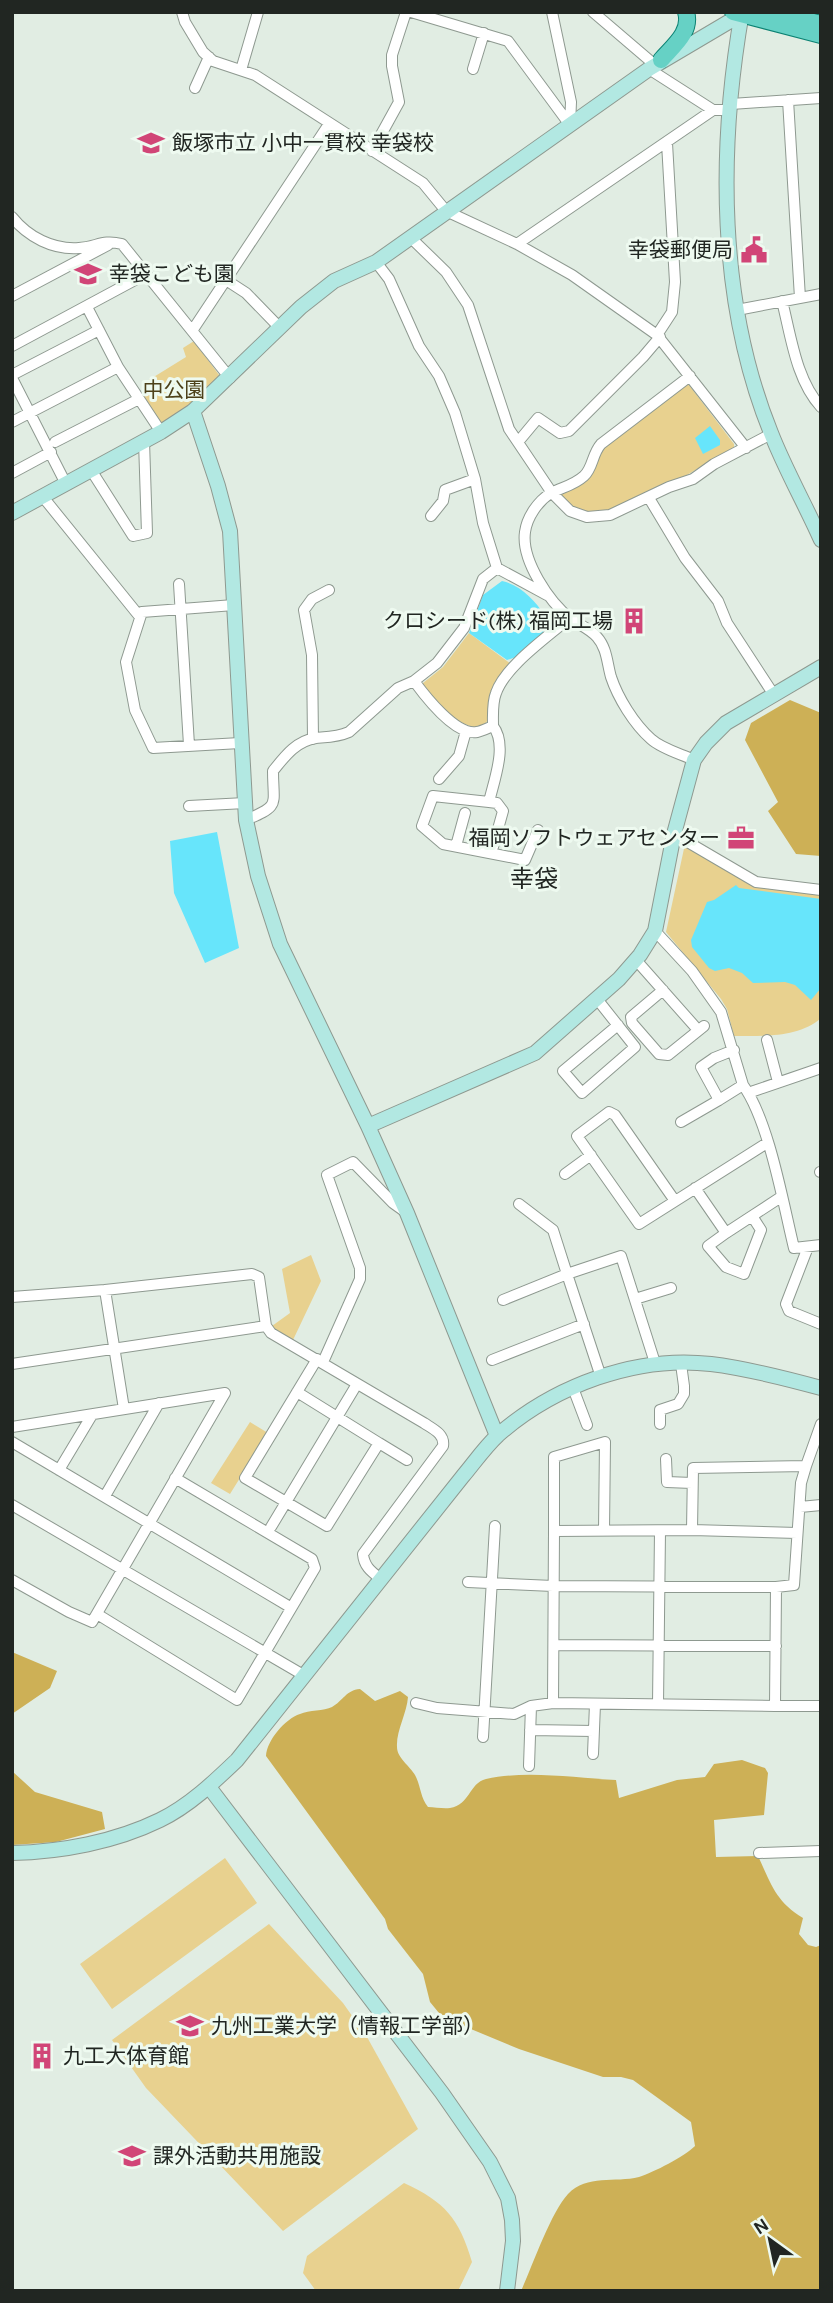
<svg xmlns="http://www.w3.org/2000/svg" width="833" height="2303" font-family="Karla,'Noto Sans JP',sans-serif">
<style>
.green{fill:#e8d18f}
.forest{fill:#cdb056}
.water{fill:#67e5fb}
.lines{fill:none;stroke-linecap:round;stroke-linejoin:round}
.street-casing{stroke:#8e9990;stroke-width:12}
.secondary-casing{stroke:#8e9990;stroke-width:16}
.primary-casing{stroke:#0c8273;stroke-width:18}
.street{stroke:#fff;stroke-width:10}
.secondary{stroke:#b2e8e2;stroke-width:14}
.primary{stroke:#66d1c5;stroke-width:16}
.labels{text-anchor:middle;stroke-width:6;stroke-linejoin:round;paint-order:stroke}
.poi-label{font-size:21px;fill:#212622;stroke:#eefaf0;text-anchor:start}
.park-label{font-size:21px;fill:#4d411a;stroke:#eefaf0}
.quarter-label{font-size:24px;fill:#212622;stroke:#eefaf0}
</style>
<rect width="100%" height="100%" fill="#e1ede3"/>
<!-- green -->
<path class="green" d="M194,341L222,379L206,394L161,424L141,398L150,392L144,383L186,357L183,348Z
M683,385H689L734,444V447L687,475L602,513L579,511L557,494L571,490L597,452Z
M469,633L511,664L494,683L489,719L481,728C457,727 437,704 421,687L423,683L443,667Z
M685,844L753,886L821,895V1018C799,1038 762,1036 734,1036L727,1009L721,999L666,932Z
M311,1255L321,1281L293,1340L275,1331L272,1326L290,1313L282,1269Z
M250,1422L268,1433L230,1494L211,1483Z
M225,1858L257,1903L112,2009L80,1964Z
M269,1924L343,2003L367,2037L418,2129L283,2231L146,2088L112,2040Z
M404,2183C445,2202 459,2218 472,2262L458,2291H316L303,2273L307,2256Z"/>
<!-- forest -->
<path class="forest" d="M790,700L821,713V856L796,854L768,811L778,802L745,740L751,723Z
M12,1652L57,1671L50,1688L12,1714Z
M360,1689L375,1701L400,1691L408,1697C407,1713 396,1731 397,1747C397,1758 410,1766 415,1775C421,1786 420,1797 428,1807C435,1807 443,1809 450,1808C470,1805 469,1783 486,1779C527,1770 574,1778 616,1780L619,1798L677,1780L705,1777L714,1764L742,1760L765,1768L768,1773L764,1815L714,1820L716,1857L758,1856C771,1884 776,1902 803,1918L799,1934L808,1945L816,1947L821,1945V2291H521C532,2267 551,2212 568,2194C587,2174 615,2183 639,2177C654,2172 684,2157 695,2146L691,2122L633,2080L621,2077H603L519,2049L454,2022L439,2013L430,2002L423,1974L388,1929L385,1919L266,1756C267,1740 285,1719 300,1714C309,1710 324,1711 332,1707C343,1701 346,1690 360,1689Z
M12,1771L35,1792L102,1812L105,1829L56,1842L12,1845Z"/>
<!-- water -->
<path class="water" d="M710,426L720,440V445L703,454L695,438Z
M502,581C520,585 535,600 545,616V633L519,656L507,660L469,633L483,595Z
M217,832L239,948L205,963L174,893L170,841Z
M736,885L739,888L821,899V988L811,1000L795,985L785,982L753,983L742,973L729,968L715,971L709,968L692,947L691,940L707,902L714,900Z"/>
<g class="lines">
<!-- street casing -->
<g class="street-casing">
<path id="street" d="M182,12L185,22L203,52L213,61L255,75L423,183L446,211L517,244L572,275L657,335L746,448
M411,12L508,41L570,125
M552,12L571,102L570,125
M593,12L655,65
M473,69L484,33
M649,69L713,110
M241,70L258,12
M195,88L209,57
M788,100L800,298
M731,104L821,98
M372,151L399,102L392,66V55L406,12
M12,217C28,237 53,250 79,248C97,247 102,239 122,244L230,378
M410,237L446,272L468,305L509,429L552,493L570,511L587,517L610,515L669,487L693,479L714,464L771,434
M517,244L713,110H731
M376,262L389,279L419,346L439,376L455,413L475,479L483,523L497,568L547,595
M226,280L246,293L280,328
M12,296L108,245
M782,301C791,336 796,380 821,407
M87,307L118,367L161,432
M737,310L821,294
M192,331L329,124
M657,335L672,312L675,282L667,143
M12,346L146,274
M12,375L99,330
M690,376L601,444C592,454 593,468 584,476C573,486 562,487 551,493C538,501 527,517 525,532C521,560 549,602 571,619C580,625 590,629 597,637C607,648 607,663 611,677C618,698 634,724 651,739C662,749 681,754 694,760
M12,378L66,484
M12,422L118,367
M55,442L139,399
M518,442L538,418L560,433L569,431L643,357L660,337
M91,470L133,536L147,533L144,441
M12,473L51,452
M43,497L140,617
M649,498L685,558L718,601L727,623L774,695
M431,516L443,501L445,490L475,479
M179,584L189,745
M234,605L142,612L126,662L135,710L153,748L240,743
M414,681C425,696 456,736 477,732C482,731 488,728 493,726
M313,739L312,655L304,610L312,599L329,590
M439,779L459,756L466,731
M489,802L433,796L422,826L443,844L484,852L493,847L503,811L497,803L489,802C494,780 508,745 493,726C493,715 492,703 496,693C506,665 548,637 569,618
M189,806L245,803
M246,820C281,805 273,806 273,771C285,756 296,741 316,738C328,737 338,737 349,732L398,688L414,681L437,663L464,628L483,579L497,568
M674,834L756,882L821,890
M456,846L465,813
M484,852L525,860L538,830
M655,931L692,971L721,1012L743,1085C769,1121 783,1203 794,1248L821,1245
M636,960L698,1030
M663,990L631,1017L632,1023L659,1054L668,1055L704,1026
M597,999L635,1047L582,1093L563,1071L618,1025
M767,1040L778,1082
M734,1050L714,1058L701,1067L719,1100L743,1085
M748,1093L821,1068
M681,1122L719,1100
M820,1172H821
M565,1174L591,1155
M695,1188L726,1233L708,1246L726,1267L744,1274L761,1230L752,1216L726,1233
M675,1201L615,1115L609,1112L577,1136L639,1224L767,1143
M752,1216L781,1197
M808,1247L786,1304L789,1311L821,1324
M105,1290L124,1409
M12,1297L105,1290L252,1274L259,1277L266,1326L271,1333L424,1423C433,1429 445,1434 443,1446L363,1554C364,1567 372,1572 382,1580
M635,1299L671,1288
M503,1300L567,1274L553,1230L519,1204
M492,1360L584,1324
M323,1362L360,1279V1268L327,1175L353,1162L393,1203L407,1213
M12,1364L266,1326
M601,1377L567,1274L621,1256L656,1366
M573,1388L587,1425
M297,1392L379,1443L327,1526L245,1478L317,1359
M660,1424V1410L678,1404L684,1394V1386L681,1364
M12,1427L225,1393L92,1622L69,1612L12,1580
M12,1442L290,1607
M379,1443L407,1460
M666,1459L667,1482L692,1483
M806,1466L821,1424
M59,1470L92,1415
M105,1496L159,1403
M12,1505L305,1676
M800,1507L821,1505
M271,1527L357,1384
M554,1531V1457L605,1442L604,1531
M468,1582L553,1586L776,1587L794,1585L801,1483L806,1466L693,1468L692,1530
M776,1587L775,1706L553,1703L554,1531L692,1530L797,1533
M97,1614L237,1700L315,1568L312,1559L175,1478
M554,1645L776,1646
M416,1703L437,1708L514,1714L531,1706L553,1703
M658,1704L660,1531
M775,1706H821
M530,1730L594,1731
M483,1737L495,1526
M593,1754L595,1704
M529,1766L531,1706
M759,1853L821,1851"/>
</g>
<!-- secondary casing -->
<g class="secondary-casing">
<path id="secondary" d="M742,12C718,150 718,302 771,433C785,469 805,504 821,540
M193,411L218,486L230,531L246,820L258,876L280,944L368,1126L407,1213L497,1436
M12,513L161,432L193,411L301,307L334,281L376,262L649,69L742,14
M368,1126L535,1053L619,979L640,955L655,931L674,834L694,760L706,743L726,723L821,667
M209,1787L442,2093L490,2162L508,2198L512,2220L513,2241L507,2291
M12,1853C61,1852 115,1842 160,1820C189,1806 214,1782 237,1760L463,1476C474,1463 485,1447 498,1435C554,1386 636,1355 711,1364C744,1368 788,1379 821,1388"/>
</g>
<!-- primary casing -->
<g class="primary-casing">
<path id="primary" d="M733,12L821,35
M778,13L821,24
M661,60C673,46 692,32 686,12"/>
</g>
<!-- street -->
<use href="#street" class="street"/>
<!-- secondary -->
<use href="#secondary" class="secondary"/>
<!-- primary -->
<use href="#primary" class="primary"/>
</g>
<!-- icons -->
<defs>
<g id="school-bare" transform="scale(2.1)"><path d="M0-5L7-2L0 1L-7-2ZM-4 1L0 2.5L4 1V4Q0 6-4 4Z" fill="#d14577" stroke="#eefaf0" stroke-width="2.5" paint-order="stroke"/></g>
<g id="civic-bare" transform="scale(2.1)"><path d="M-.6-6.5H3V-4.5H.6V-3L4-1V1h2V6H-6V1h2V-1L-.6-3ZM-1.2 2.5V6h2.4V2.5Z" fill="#d14577" stroke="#eefaf0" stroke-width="2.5" paint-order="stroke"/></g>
<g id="building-bare" transform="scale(2.1)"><path d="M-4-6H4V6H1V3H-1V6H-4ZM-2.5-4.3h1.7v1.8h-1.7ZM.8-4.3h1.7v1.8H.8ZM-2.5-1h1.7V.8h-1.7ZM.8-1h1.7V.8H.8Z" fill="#d14577" stroke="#eefaf0" stroke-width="2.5" paint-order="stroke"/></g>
<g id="office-bare" transform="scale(2.1)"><path d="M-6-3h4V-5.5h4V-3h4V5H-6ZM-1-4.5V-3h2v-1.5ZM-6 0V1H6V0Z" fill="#d14577" stroke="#eefaf0" stroke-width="2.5" paint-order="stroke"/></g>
<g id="university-bare" transform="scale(2.1)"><path d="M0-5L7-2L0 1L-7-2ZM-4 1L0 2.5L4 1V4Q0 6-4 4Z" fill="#d14577" stroke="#eefaf0" stroke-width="2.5" paint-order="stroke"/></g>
</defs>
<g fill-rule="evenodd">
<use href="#school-bare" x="151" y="143"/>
<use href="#civic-bare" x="754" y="250"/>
<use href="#school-bare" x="88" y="274"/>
<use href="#building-bare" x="634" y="621"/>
<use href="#office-bare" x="741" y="838"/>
<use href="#university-bare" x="190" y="2026"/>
<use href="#building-bare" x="42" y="2056"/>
<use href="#university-bare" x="132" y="2156"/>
</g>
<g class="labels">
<!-- poi labels -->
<g class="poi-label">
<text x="172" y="150">飯塚市立 小中一貫校 幸袋校</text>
<text x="733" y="257" text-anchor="end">幸袋郵便局</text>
<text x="109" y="281">幸袋こども園</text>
<text x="613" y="628" text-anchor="end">クロシード(株) 福岡工場</text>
<text x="720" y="845" text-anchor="end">福岡ソフトウェアセンター</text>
<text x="211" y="2033">九州工業大学（情報工学部）</text>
<text x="63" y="2063">九工大体育館</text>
<text x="153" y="2163">課外活動共用施設</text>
</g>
<!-- park labels -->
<g class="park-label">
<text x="174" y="397">中公園</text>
</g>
<!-- quarter labels -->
<g class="quarter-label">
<text x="534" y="887">幸袋</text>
</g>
</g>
<!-- border -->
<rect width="833" height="2303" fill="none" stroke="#212622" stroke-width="28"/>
<!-- north arrow -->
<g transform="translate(770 2240) rotate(327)" stroke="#eefaf0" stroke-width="5" paint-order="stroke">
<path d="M0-5L12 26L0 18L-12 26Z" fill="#212622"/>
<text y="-10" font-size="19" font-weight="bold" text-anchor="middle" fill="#212622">N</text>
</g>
</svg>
